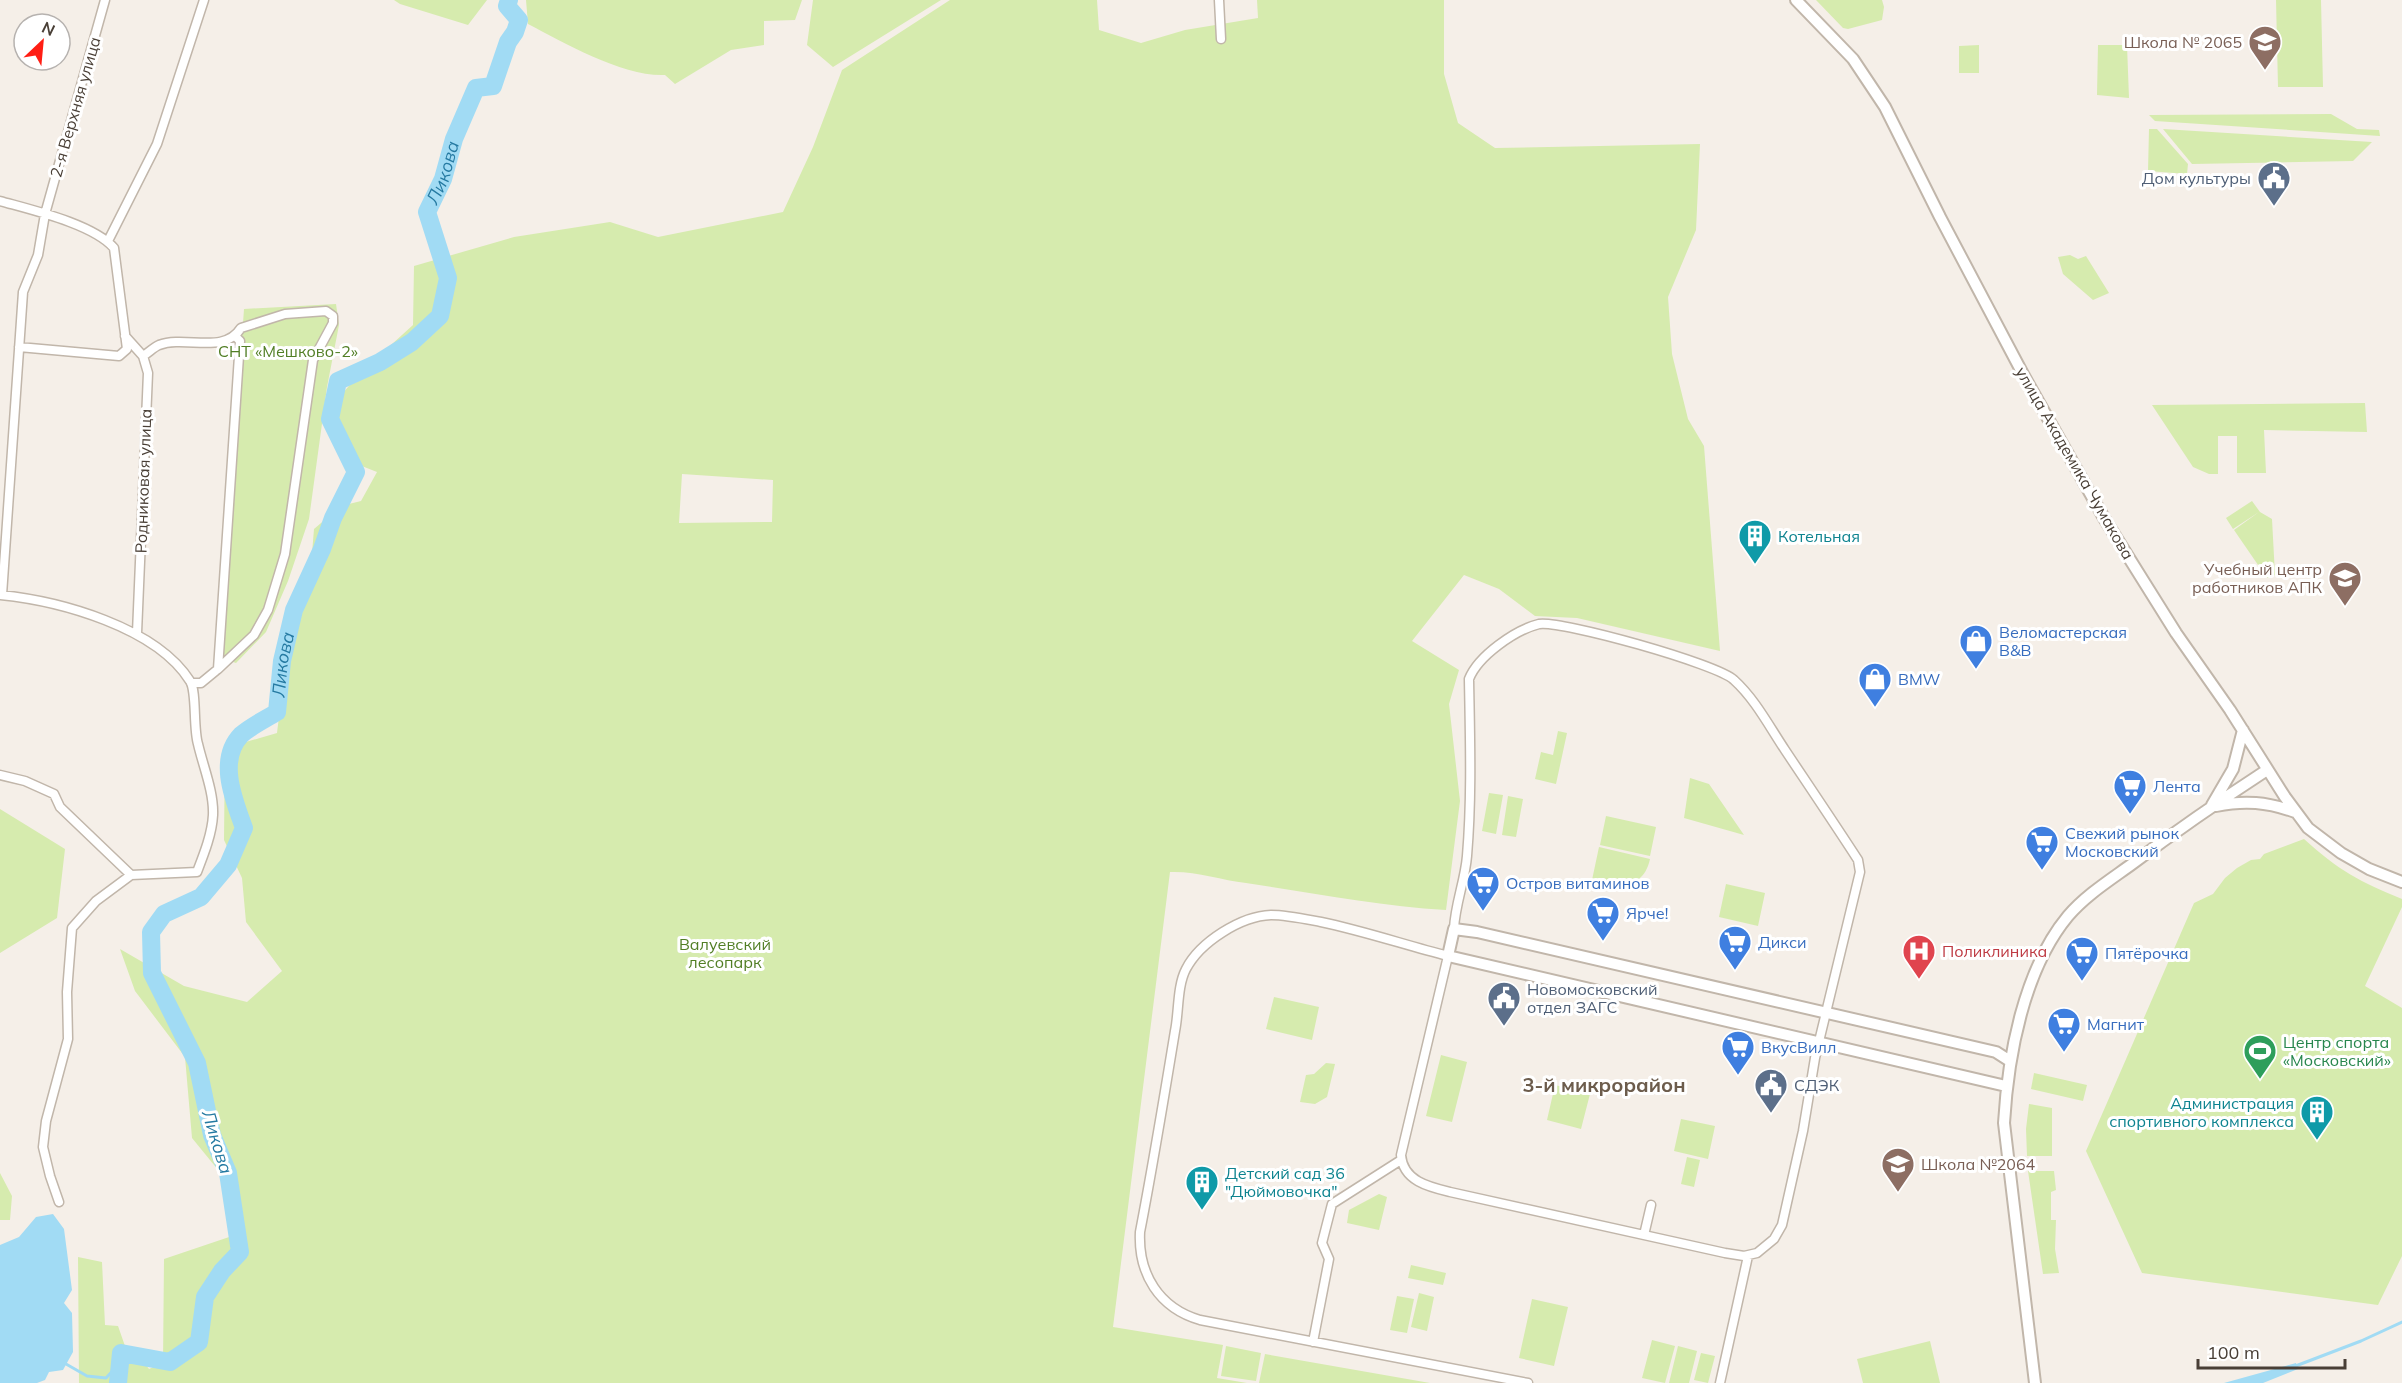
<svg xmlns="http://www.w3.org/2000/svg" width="2402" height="1383" font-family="Mulish,sans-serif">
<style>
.green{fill:#d6ebae;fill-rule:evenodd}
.water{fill:#a1dbf4}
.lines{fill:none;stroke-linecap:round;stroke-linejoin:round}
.stream{stroke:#a1dbf4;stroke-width:3}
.river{stroke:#a1dbf4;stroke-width:18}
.minor-casing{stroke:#c1b6aa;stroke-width:11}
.tertiary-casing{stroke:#c1b6aa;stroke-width:14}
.minor{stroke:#fff;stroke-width:8}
.tertiary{stroke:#fff;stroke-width:10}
.labels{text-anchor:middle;stroke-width:6;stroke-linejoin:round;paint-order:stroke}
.education-label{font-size:16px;fill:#785e54;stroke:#fff;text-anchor:end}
.street-label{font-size:16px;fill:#493f36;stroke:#fff}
.service-label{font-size:16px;fill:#4e5e75;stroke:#fff;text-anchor:start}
.park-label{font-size:16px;fill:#517e25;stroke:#fff}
.culture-label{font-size:16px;fill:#0d838f;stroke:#fff;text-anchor:start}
.shop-label{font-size:16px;fill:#366cbe;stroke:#fff;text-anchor:start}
.health-label{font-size:16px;fill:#be3a42;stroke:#fff;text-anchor:start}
.leisure-label{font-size:16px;fill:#27864d;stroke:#fff;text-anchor:start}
.water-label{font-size:18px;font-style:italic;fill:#257aa2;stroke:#fff}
.quarter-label{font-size:20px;font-weight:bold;fill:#6c5c4c;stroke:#fff}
</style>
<rect width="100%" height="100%" fill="#f5efe8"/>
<!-- green -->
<path class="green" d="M394,0H487L468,25L400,4Z
M526,0H802L795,20L764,21V45L731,50L675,84L665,75C624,77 564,43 528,24Z
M813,0H941L833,67L807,45Z
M950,0H1097L1099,30L1141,43L1185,30L1258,18L1257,0H1444V74L1458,123L1495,148L1700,144L1696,230L1668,297L1672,354L1688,419L1704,446L1720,651L1577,618L1535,616L1499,589L1464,575L1412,641L1459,670L1449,704L1460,801L1446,910C1379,906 1313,893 1246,883C1221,880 1196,871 1170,872L1113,1327L1223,1345L1217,1378L1247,1383H79L78,1257L102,1262L105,1325L118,1326L125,1346L135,1350L149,1369L163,1363L164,1259L241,1233L232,1187L192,1138L185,1057L135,991L120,949L184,986L247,1002L282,971L246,922L242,878L224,840L225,748L277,733L288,642L310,578L314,529L341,506L361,501L377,472L344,459L326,413L359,374L413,325L414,266L514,237L610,222L658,237L783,212L813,147L842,70ZM682,474L773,480L772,522L679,523Z
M1816,0H1882L1884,7L1882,20L1848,29L1843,28Z
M2276,0H2321L2323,87H2278Z
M1979,45V73H1959V46Z
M2098,45H2127L2129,98L2097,95Z
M2331,114L2357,129L2379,130L2380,136L2155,121L2149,115Z
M2149,129H2157L2188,164L2187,174L2148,171Z
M2163,129L2372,142L2353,161L2192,164Z
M2070,255L2078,259L2086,256L2109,293L2093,300L2063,274L2058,257Z
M336,304L339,325L327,387L309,519L288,581L266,632L236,663L219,657L244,309Z
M2365,403L2367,432L2264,430L2266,473H2237V436H2218V474H2209L2193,467L2152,405Z
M2252,501L2260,512L2272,519L2275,575L2267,578L2234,530L2259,512L2233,529L2226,518Z
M1558,731L1567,733L1556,784L1535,779L1541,752L1553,755Z
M1690,778L1709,784L1744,835L1684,818Z
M1489,793L1503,795L1496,834L1482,831Z
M1508,796L1523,799L1516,837L1502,835Z
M0,809L65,849L57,918L0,953Z
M1606,816L1656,827L1650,856L1600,845Z
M2304,839C2338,870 2360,882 2402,899V907L2365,986L2402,1008V1256L2378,1305L2142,1273L2086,1151L2194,903L2213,894L2225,878L2237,868L2251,860L2260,859L2264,854Z
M1599,847L1650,859C1643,891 1618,885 1592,880Z
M1726,884L1765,893L1758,926L1719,917Z
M1274,997L1319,1007L1312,1040L1266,1029Z
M1441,1055L1467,1062L1452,1122L1426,1116Z
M1326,1063L1335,1064L1327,1097L1315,1104L1300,1102L1306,1075L1314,1074Z
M2034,1073L2087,1085L2083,1101L2031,1089Z
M1555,1085L1590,1094L1581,1129L1547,1120Z
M2029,1104L2052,1108V1156H2027L2026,1129Z
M1681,1119L1715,1126L1708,1159L1674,1151Z
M1687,1157L1700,1160L1694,1187L1681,1184Z
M2028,1171H2054L2056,1190L2051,1192V1220H2056L2055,1249L2059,1273L2043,1274Z
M0,1173L12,1196L10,1220H0Z
M1379,1194L1387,1197L1379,1230L1347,1223L1349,1210Z
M1411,1265L1446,1273L1443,1285L1408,1278Z
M1419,1293L1434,1297L1427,1331L1411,1327Z
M1397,1296L1414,1299L1407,1333L1390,1330Z
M1532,1299L1568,1307L1554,1366L1519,1358Z
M1652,1340L1675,1346L1665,1383L1642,1378Z
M1930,1341L1940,1383H1863L1857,1359Z
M1226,1346L1261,1353L1256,1381L1221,1376Z
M1678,1346L1697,1351L1689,1383H1669Z
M1701,1353L1715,1356L1708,1383L1694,1380Z
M1265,1354L1430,1383H1259Z"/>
<!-- water -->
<path class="water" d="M53,1214L64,1229L72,1290L64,1303L72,1313L73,1352L63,1370L49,1372L45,1380L37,1383H0V1245L19,1237L36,1217Z
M2296,1363L2298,1369L2263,1383H2224Z"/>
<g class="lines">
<!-- stream -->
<path class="stream" d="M66,1364L87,1376L106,1378L119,1364
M2293,1367L2361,1341L2402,1322"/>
<!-- river -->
<path class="river" id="s1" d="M118,1383L121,1353L170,1362L199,1342L205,1297L222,1271L240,1252L228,1173L212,1135L197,1063L152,973L151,932L164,914L201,897L228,865L244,828C234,800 217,760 241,735C251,726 266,719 277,712L282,661L294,610L322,549L333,518L356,472L330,419L338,381L380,362L412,342L440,316L448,278L427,212L443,179L454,139L476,88L493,86L508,42L515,32L519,20L507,6L509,0"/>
<!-- minor casing -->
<g class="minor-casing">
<path id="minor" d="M1219,0L1221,39
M0,201C32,210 93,224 114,248L127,349L119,356L19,347
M108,241L157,144L204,0
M125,336L143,356L148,373L137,633
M143,356C148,353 154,347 159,345C186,335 224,355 241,328L285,314L326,311L333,316V323L313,360L285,554L268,610L254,635L218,669
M0,595C60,601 156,627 190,681C197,691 193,728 198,744C203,766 214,792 213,815C212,834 204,854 197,872L131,875L96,901L72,928L67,992L68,1039L46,1121L43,1147L50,1176L59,1202
M2,595L23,292L38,255L45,214L105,0
M191,683H201L218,669L240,341L236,337
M0,775L25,781L54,794L60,807L131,875
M1454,929C1455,904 1465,881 1467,856C1472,797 1470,738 1469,679C1478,656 1515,630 1539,624C1561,620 1718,664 1734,680C1755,699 1769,726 1785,750C1809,786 1834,823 1858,860L1860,872L1815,1058L1803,1131L1782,1225L1774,1239L1757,1253L1744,1256L1725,1253L1450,1192C1429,1187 1403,1181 1401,1155L1448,956C1405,945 1364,931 1321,922C1305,919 1287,915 1271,915C1241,916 1200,942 1186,969C1177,986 1179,1012 1175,1031C1164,1098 1153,1165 1140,1232C1138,1274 1159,1308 1200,1320L1528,1383
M1644,1235L1651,1205
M1313,1342L1329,1259L1322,1243L1332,1204L1401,1160
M1720,1383L1748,1256"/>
</g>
<!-- tertiary casing -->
<g class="tertiary-casing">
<path id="tertiary" d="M1796,0L1853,59L1885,107L1940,217L2024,376L2104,518L2176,633L2230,710L2285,797L2308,828L2341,853L2369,869L2402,882
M2212,805L2233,769L2243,730
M2216,806C2245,800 2267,802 2295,812
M2006,1086L1448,956L1454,929L1477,932L1996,1052L2010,1061
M2035,1383L2004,1123C2008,1055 2024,969 2068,916C2086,895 2110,880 2132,864C2176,831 2221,800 2267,770"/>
</g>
<!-- minor -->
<use href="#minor" class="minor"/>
<!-- tertiary -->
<use href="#tertiary" class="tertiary"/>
</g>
<!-- icons -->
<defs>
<g id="school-pin" transform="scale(1.725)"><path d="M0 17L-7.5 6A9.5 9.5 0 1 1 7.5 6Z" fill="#8d6e63" stroke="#fff"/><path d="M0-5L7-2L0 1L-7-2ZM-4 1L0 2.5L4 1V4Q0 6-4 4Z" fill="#fff"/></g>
<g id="civic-pin" transform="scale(1.725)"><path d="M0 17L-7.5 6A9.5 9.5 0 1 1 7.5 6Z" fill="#5c6f8a" stroke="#fff"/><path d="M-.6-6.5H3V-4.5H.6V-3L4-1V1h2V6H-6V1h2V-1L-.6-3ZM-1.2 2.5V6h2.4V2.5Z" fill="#fff"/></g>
<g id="building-pin" transform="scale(1.725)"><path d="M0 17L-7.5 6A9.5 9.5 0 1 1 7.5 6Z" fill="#0f9aa8" stroke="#fff"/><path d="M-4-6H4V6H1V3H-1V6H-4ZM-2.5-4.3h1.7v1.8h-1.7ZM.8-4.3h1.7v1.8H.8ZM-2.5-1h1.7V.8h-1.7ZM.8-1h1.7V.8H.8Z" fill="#fff"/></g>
<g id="shop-pin" transform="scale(1.725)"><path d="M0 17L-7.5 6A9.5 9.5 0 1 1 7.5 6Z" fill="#3f7fe0" stroke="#fff"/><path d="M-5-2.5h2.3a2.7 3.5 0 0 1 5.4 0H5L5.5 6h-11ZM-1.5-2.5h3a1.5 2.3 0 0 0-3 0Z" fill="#fff"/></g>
<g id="supermarket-pin" transform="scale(1.725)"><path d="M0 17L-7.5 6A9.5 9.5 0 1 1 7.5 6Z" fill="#3f7fe0" stroke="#fff"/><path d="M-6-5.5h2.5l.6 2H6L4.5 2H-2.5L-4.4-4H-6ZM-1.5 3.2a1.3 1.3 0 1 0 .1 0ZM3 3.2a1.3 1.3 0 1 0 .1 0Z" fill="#fff"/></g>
<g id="hospital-pin" transform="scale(1.725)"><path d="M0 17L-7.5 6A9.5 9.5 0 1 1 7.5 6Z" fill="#e0444e" stroke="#fff"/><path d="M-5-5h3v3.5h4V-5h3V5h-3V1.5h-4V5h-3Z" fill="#fff"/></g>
<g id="stadium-pin" transform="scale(1.725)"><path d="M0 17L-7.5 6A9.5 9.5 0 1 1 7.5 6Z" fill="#2e9e5b" stroke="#fff"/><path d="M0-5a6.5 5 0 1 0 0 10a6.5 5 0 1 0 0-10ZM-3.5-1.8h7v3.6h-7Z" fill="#fff"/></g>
</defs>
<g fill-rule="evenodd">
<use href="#school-pin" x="2265" y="42"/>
<use href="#civic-pin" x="2274" y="178"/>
<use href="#building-pin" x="1755" y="536"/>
<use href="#school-pin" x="2345" y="578"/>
<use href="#shop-pin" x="1976" y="641"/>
<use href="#shop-pin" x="1875" y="679"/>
<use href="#supermarket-pin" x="2130" y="786"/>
<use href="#supermarket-pin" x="2042" y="842"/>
<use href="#supermarket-pin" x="1483" y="883"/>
<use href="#supermarket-pin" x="1603" y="913"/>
<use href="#supermarket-pin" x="1735" y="942"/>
<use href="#hospital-pin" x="1919" y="951"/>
<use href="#supermarket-pin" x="2082" y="953"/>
<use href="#civic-pin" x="1504" y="998"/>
<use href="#supermarket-pin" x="2064" y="1024"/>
<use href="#supermarket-pin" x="1738" y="1047"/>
<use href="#stadium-pin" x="2260" y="1051"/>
<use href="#civic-pin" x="1771" y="1085"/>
<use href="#building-pin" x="2317" y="1112"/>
<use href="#school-pin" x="1898" y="1164"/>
<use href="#building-pin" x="1202" y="1182"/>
</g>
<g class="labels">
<!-- education labels -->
<g class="education-label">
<text x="2242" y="48">Школа № 2065</text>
<text x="2322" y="575">Учебный центр<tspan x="2322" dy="18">работников АПК</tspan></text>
<text x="1921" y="1170" text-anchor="start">Школа №2064</text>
</g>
<!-- street labels -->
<g class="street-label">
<text transform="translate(75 107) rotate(-74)" y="6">2-я Верхняя улица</text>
<text transform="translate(2075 463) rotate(60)" y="6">улица Академика Чумакова</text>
<text transform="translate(143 481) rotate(-88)" y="6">Родниковая улица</text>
</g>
<!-- service labels -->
<g class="service-label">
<text x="2251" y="184" text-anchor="end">Дом культуры</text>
<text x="1527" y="995">Новомосковский<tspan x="1527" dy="18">отдел ЗАГС</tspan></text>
<text x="1794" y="1091">СДЭК</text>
</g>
<!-- park labels -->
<g class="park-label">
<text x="288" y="357">СНТ «Мешково-2»</text>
<text x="725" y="950">Валуевский<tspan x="725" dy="18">лесопарк</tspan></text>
</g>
<!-- culture labels -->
<g class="culture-label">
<text x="1778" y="542">Котельная</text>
<text x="2294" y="1109" text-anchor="end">Администрация<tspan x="2294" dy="18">спортивного комплекса</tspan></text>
<text x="1225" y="1179">Детский сад 36<tspan x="1225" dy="18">"Дюймовочка"</tspan></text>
</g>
<!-- shop labels -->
<g class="shop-label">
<text x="1999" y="638">Веломастерская<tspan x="1999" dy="18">B&amp;B</tspan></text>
<text x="1898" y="685">BMW</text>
<text x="2153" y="792">Лента</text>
<text x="2065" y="839">Свежий рынок<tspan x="2065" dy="18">Московский</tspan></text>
<text x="1506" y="889">Остров витаминов</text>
<text x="1626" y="919">Ярче!</text>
<text x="1758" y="948">Дикси</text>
<text x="2105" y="959">Пятёрочка</text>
<text x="2087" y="1030">Магнит</text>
<text x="1761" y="1053">ВкусВилл</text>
</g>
<!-- health labels -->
<g class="health-label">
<text x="1942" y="957">Поликлиника</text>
</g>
<!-- leisure labels -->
<g class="leisure-label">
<text x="2283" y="1048">Центр спорта<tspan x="2283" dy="18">«Московский»</tspan></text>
</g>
<!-- water labels -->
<g class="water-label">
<text dy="6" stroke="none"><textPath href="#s1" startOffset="1466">Ликова</textPath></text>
<text dy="6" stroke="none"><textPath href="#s1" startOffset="888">Ликова</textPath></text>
<text transform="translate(217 1142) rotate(73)" y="6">Ликова</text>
</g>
<!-- quarter labels -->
<g class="quarter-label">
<text x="1604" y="1092">3-й микрорайон</text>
</g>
</g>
<!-- north arrow -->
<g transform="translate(42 42) rotate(26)"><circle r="28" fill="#ffffff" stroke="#b6b2af" stroke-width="1.5"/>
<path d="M0-4.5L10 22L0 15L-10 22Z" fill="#ff1e14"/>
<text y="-9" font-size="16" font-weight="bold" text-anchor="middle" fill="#493f36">N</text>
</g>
<!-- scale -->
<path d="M2198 1359v9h147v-9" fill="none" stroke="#493f36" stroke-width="3"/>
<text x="2207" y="1359" font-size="18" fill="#493f36" stroke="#ffffff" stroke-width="4.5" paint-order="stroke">100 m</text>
</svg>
